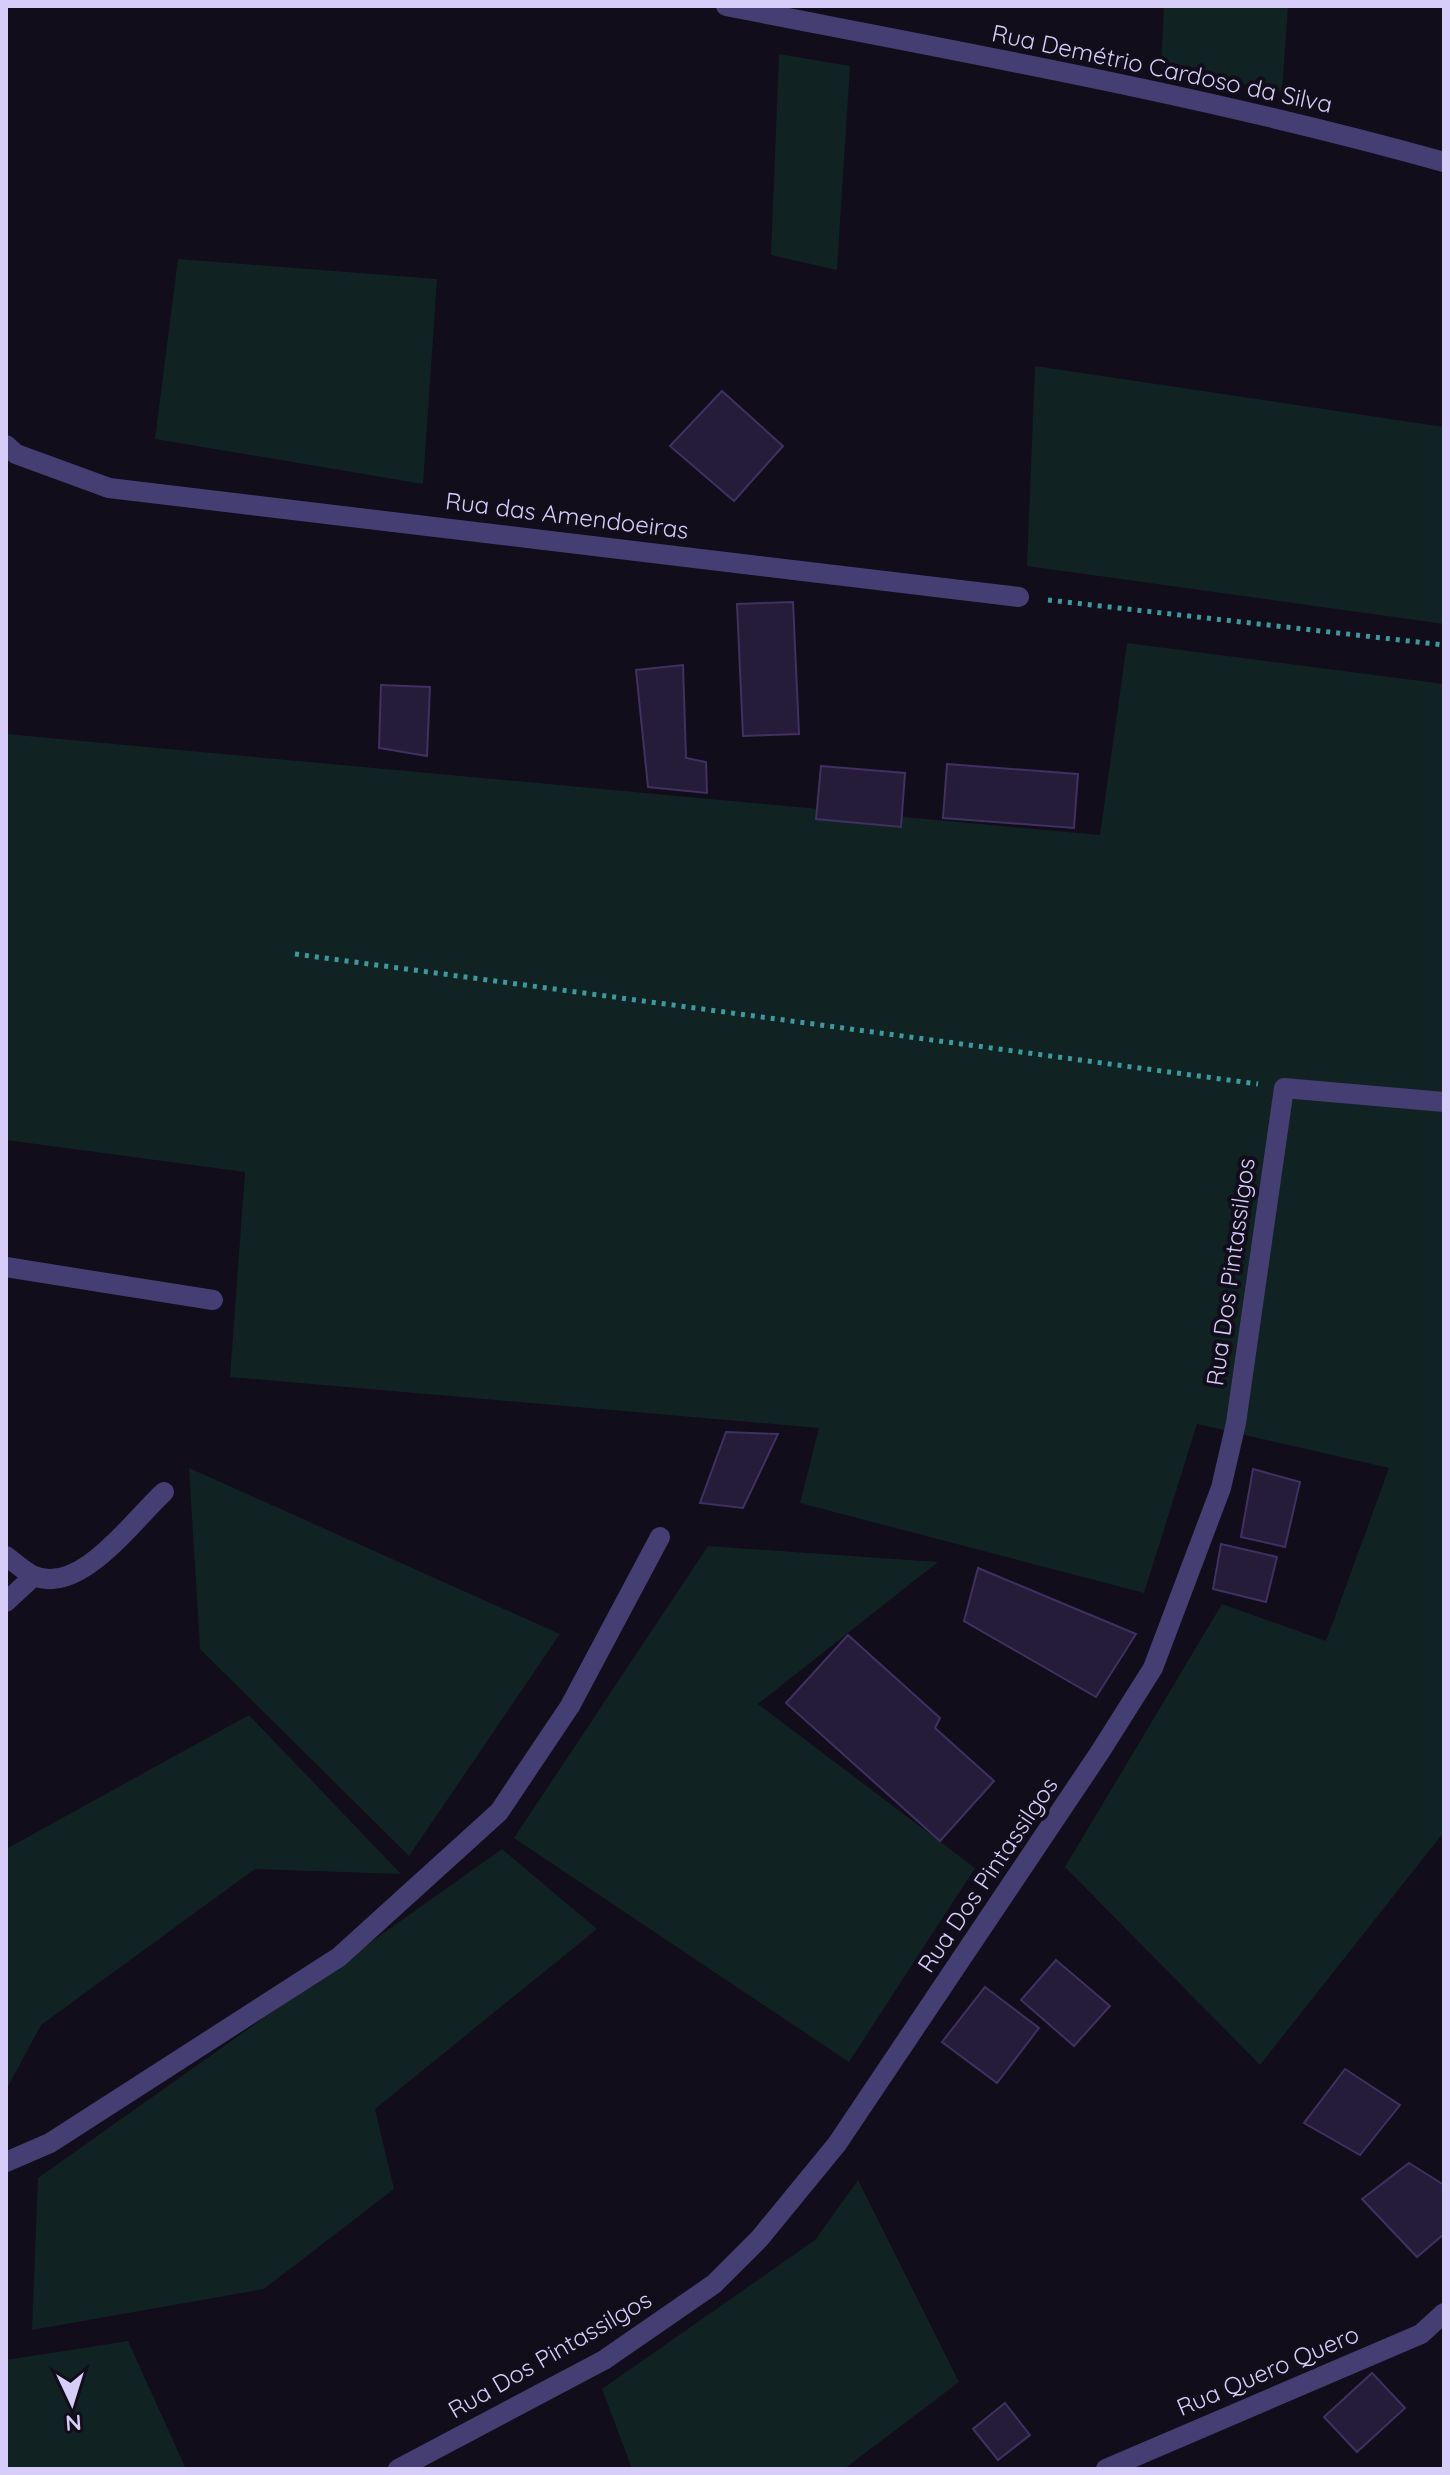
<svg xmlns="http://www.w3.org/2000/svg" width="1450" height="2475" font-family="Quicksand,sans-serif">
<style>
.green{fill:#112223}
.building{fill:#241c38;stroke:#3f3161;stroke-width:2}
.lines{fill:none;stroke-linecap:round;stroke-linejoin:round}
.path{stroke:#3c9a9d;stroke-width:5;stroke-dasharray:4 6;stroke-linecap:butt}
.street{stroke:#453e73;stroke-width:20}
.labels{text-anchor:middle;stroke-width:8;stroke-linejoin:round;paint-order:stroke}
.street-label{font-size:24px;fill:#d6cdf8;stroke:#110d1a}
</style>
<rect width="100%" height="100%" fill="#110d1a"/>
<!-- green -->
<path class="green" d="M1164,6H1288L1282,92L1161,68Z
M779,54L850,66L837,270L771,255Z
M178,259L437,279L423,484L155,439Z
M1035,366L1444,427V624L1027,566Z
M1127,643L1444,684V1832L1260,2065L1065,1867L1222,1604L1326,1641L1389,1468L1197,1424L1144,1593L800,1503L819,1428L230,1377L245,1172L6,1140V734L1100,835Z
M189,1468L560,1634L409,1856L200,1649Z
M708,1546L938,1562L758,1704L975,1868L849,2062L514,1838Z
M249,1715L401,1874L255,1869L41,2025L6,2090V1849Z
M502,1849L597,1929L375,2109L394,2189L264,2289L32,2330L38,2178Z
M858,2180L959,2382L844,2469H632L602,2389L815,2240Z
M128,2341L186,2469H6V2360Z"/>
<!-- building -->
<path class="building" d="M722,391L783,446L734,501L670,446Z
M793,602L799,734L743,736L737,604Z
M683,665L686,758L706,762L707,793L648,787L636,670Z
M381,685L430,687L427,756L379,748Z
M947,764L1078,774L1074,828L943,818Z
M821,766L905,773L901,827L816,819Z
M726,1432L778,1434L743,1508L700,1503Z
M1253,1469L1300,1482L1285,1547L1241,1537Z
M1221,1544L1277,1557L1266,1602L1213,1589Z
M978,1568L1136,1634L1096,1697L964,1621Z
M848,1635L940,1718L935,1728L994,1781L940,1841L786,1703Z
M1056,1960L1110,2006L1074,2046L1021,2000Z
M985,1987L1039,2028L997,2083L942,2042Z
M1345,2069L1400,2105L1360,2155L1304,2123Z
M1409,2163L1444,2185V2234L1417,2257L1362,2199Z
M1372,2373L1405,2408L1357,2452L1324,2417Z
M1005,2403L1030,2435L998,2460L973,2429Z"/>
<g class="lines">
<!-- path -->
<path class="path" d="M1048,600L1444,645
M295,954L1258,1084"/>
<!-- street -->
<path class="street" d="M726,6C966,53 1208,96 1444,162
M6,445L16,454L109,488L1019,597
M6,1267L213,1300
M6,1556C14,1562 23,1570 32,1575C79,1598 134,1519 164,1492
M6,1602L34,1576
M6,2162L50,2143L339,1957L499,1812L570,1706L660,1537
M398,2469L604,2360L714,2284L760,2238L837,2144L1100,1752L1153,1668L1221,1488L1236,1423L1284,1088L1444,1102
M1106,2469L1421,2334L1444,2313"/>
</g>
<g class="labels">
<!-- street labels -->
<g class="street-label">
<text transform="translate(1162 69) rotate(12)" y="8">Rua Demétrio Cardoso da Silva</text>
<text transform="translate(567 516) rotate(7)" y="8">Rua das Amendoeiras</text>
<text transform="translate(1231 1272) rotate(-82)" y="8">Rua Dos Pintassilgos</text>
<text transform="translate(988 1875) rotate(-56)" y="8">Rua Dos Pintassilgos</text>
<text transform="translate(550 2355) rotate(-30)" y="8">Rua Dos Pintassilgos</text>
<text transform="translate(1268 2371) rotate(-23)" y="8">Rua Quero Quero</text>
</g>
</g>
<!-- border -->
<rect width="1450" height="2475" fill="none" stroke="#d6cdf8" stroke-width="16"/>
<!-- north arrow -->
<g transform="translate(72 2403) rotate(176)" stroke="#110d1a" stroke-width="6" paint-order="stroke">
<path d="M0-6L14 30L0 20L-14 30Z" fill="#d6cdf8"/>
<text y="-12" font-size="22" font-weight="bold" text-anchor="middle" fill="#d6cdf8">N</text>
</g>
</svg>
